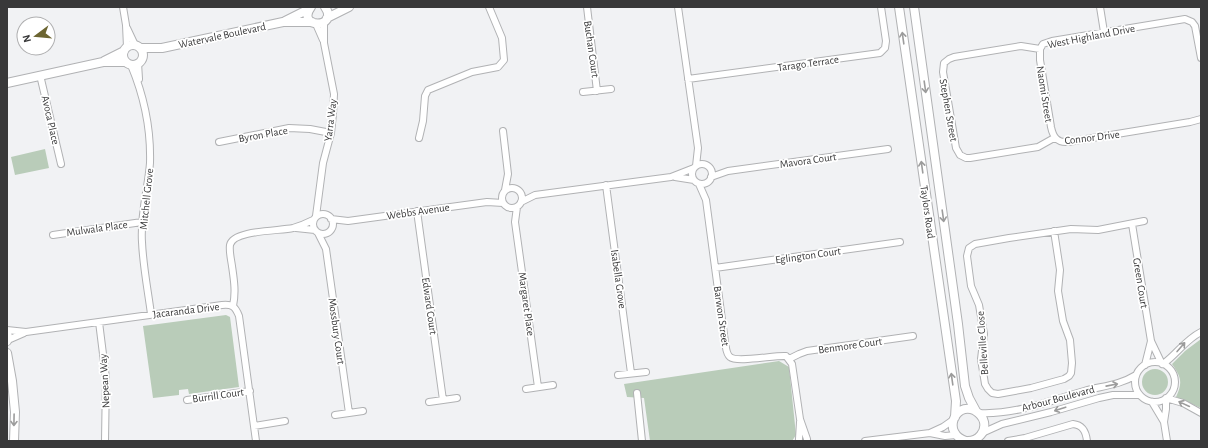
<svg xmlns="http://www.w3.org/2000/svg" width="1208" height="448" font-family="'Alegreya Sans',sans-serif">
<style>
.green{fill:#b9ccb9}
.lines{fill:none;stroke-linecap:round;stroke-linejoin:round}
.street-casing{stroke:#b1b2b4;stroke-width:8}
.secondary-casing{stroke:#b1b2b4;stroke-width:10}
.street{stroke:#fff;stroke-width:6}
.secondary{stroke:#fff;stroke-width:8}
.oneway{stroke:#9c9c9c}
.labels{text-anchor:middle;stroke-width:3.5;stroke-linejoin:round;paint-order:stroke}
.street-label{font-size:11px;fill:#383839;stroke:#fff}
</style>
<rect width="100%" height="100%" fill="#f1f2f4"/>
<!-- green -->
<path class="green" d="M45,149L49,168L15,175L11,157Z
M226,315L230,317L239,387L189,394L188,389L179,390V395L153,398L143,326Z
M1201,339V408L1176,397C1183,382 1181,377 1172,364L1185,351Z
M779,361L789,367L796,435L792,441H650L644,398L627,397L624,384Z
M1142 382a13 13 0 1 1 26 0a13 13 0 1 1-26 0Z"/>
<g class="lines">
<!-- street casing -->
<g class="street-casing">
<path id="street" d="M123,7L126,25L127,47
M587,7L597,91
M678,7L698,148L696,166
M1100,7L1104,32
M316,24L323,40
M127,28L135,45
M1040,49V60L1051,127C1053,137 1057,143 1068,142L1190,122L1201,119
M138,63L139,79
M131,65C144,96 151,129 150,163C148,189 140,215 142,242C143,266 148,291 151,314
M40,75L61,164
M688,79L880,53L885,48L886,41L881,7
M583,92L611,89
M503,131L508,174L505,190
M419,138L423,121L425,96L428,90L472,72L498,67L504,60L502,38L489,7
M1054,138L1038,147L970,158H966L960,155L956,148L943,72L944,63L949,59L954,57L1021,46L1040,49L1043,44L1052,41L1185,19L1192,22L1195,26L1201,58
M219,142L289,128L310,129L331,133
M692 174a10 10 0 1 1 20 0a10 10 0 1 1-20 0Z
M675,177L694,180
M711,177L728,171L888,149
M699,184L706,200L725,342C726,347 726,354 730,357C737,363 775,355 786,356L792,364L800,419L807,439
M606,185L631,373
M502 198a10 10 0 1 1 20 0a10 10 0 1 1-20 0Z
M521,202L535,195L671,177L694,168
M517,207L515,222L538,387
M417,211L443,400
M313 224a10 10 0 1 1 20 0a10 10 0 1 1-20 0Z
M316,216L323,163L331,133L333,114L334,94L324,43V22
M331,219L348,221L487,202L503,203
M1132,224L1151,341L1162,364
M296,228L315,230
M1054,231L1060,270L1058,291L1063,321L1070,340L1072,363L1071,373L1069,376L1064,379L1031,388L998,394L992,393L988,389L985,384L981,359L984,334L979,305L971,286L967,256L969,248L975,244L1009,238L1071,229L1098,230L1144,221
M318,233L326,249L349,413
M53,235L142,222
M715,268L900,242
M233,306C236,292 234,280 232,266C231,259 229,251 230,245C233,230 280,231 293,228C300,226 307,223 313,220
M99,322L106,378L105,441
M7,330L26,332L222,305C232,304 235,306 239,316L256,441
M8,340L24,333
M789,359L799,354L807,351L913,336
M1135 382a20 20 0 1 1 40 0a20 20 0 1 1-40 0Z
M1163,364C1177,354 1185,340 1201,332
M1145,365L1151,341
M618,375L646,372
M526,389L553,385
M637,393L642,441
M1166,398V409L1164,422L1167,441
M1166,398L1183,403L1201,413
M187,400L250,391
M429,402L457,398
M1152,402L1164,422
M979,413C1014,415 1050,401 1084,391C1102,386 1120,385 1136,375
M335,415L363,411
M254,426L285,421
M930,433L945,436L956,435
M982,433L1002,424L1051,412L1099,398L1113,395H1139
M799,439L800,422
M865,441L930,433L943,427L953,420
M1008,441L1025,438L1073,424C1083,425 1086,432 1087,441"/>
</g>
<!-- secondary casing -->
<g class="secondary-casing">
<path id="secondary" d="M311,7C295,29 340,29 325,7
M899,7L956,401L955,417
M914,7L958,324L965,386L969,398L976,411
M327,18L349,7
M285,21L309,9
M123 55a10 10 0 1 1 20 0a10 10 0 1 1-20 0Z
M140,48H162L283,22H312
M104,61L124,51
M7,83L103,62H126
M7,332L8,337L7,341
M7,353L12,381L15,412L14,441
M966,441C942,434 954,402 974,410C979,413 983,417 984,422C986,432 978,441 968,441"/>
</g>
<!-- street -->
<use href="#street" class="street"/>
<!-- secondary -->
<use href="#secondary" class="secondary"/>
</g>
<!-- one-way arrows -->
<defs><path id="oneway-shaft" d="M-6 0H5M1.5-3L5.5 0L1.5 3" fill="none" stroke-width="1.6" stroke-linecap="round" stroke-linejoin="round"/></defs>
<g class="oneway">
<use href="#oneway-shaft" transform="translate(903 38) rotate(-98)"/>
<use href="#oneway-shaft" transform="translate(925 87) rotate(82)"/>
<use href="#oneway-shaft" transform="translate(922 167) rotate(-98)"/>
<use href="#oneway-shaft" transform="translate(943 216) rotate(82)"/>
<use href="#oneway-shaft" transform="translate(1181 347) rotate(-49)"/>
<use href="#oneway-shaft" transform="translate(952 379) rotate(-98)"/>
<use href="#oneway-shaft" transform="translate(1112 385) rotate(-11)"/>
<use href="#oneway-shaft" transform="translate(1184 404) rotate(-155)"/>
<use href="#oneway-shaft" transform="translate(1060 409) rotate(162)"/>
<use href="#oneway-shaft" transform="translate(14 420) rotate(91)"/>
</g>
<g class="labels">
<!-- street labels -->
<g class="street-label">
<text transform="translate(222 35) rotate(-12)" y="4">Watervale Boulevard</text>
<text transform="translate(1091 36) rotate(-11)" y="4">West Highland Drive</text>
<text transform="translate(592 49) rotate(82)" y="4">Buchan Court</text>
<text transform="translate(808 63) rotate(-8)" y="4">Tarago Terrace</text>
<text transform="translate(1045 94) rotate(81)" y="4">Naomi Street</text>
<text transform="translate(949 110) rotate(80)" y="4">Stephen Street</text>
<text transform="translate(51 120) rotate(77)" y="4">Avoca Place</text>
<text transform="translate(330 120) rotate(-83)" y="4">Yarra Way</text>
<text transform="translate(263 134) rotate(-10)" y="4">Byron Place</text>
<text transform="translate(1092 137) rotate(-7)" y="4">Connor Drive</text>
<text transform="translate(808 160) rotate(-8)" y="4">Mavora Court</text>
<text transform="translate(146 199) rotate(-84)" y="4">Mitchell Grove</text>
<text transform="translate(418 211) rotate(-8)" y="4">Webbs Avenue</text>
<text transform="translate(928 212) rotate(82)" y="4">Taylors Road</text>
<text transform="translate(97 228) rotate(-8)" y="4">Mulwala Place</text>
<text transform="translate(808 255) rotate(-8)" y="4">Eglington Court</text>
<text transform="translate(619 279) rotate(82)" y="4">Isabella Grove</text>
<text transform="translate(1141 283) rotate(81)" y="4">Green Court</text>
<text transform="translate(527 304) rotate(82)" y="4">Margaret Place</text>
<text transform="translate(430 306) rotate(82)" y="4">Edward Court</text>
<text transform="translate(186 310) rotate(-7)" y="4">Jacaranda Drive</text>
<text transform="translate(722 316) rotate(82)" y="4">Barwon Street</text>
<text transform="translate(337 331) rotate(82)" y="4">Mossbury Court</text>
<text transform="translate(982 343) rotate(-94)" y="4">Belleville Close</text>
<text transform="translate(850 345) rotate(-8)" y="4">Benmore Court</text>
<text transform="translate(104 381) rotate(-93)" y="4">Nepean Way</text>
<text transform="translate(218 395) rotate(-8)" y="4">Burrill Court</text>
<text transform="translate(1058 398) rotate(-15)" y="4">Arbour Boulevard</text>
</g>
</g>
<!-- border -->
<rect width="1208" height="448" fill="none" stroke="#383839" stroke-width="16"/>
<!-- north arrow -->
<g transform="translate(36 36) rotate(254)"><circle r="19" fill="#ffffff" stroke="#afafb0"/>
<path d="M0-3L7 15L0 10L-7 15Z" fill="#6c6531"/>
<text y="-6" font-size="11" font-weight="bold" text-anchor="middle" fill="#383839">N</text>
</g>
</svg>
